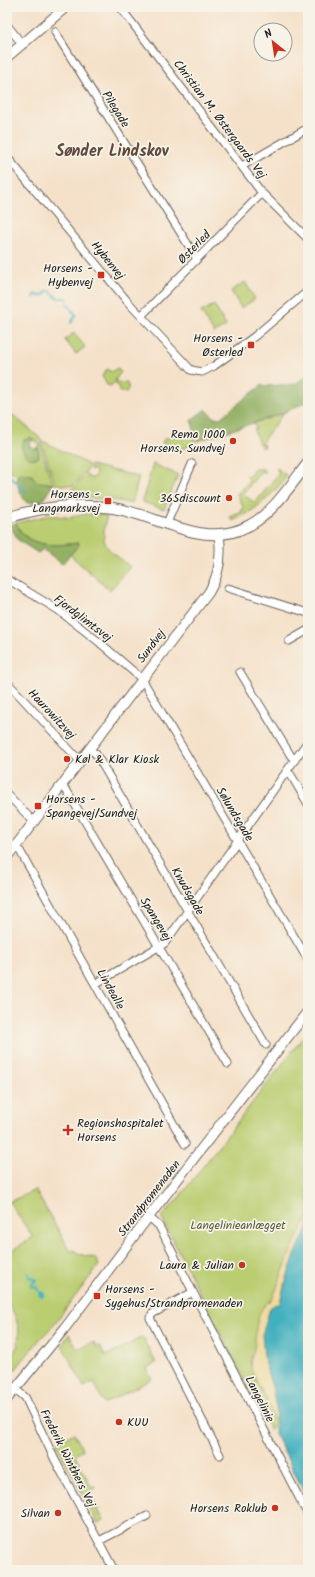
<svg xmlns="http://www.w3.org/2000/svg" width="315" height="1577" font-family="Kalam,sans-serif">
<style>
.green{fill:#bacd71;stroke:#6b7446}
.forest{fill:#93b063;stroke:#586640}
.sand{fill:#eeda9e;stroke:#857b5d}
.water{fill:#43b1bf;stroke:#30666e}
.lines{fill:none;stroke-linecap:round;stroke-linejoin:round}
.stream{stroke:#43b1bf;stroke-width:2}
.minor-casing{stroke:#686159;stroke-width:9}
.tertiary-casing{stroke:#686159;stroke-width:11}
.secondary-casing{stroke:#686159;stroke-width:12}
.minor{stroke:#fff;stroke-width:7}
.tertiary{stroke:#fff;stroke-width:9}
.secondary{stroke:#fff;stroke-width:10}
.poi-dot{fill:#c8321e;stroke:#f7f3e8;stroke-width:1.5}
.labels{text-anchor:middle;stroke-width:3.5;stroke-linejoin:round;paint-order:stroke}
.street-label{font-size:12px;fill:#1c1c1c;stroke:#f7f3e8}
.poi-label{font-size:12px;fill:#1c1c1c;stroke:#f7f3e8;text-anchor:end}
.park-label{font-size:12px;fill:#535a3a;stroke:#f7f3e8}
.district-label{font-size:16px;font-weight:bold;fill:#604a3d;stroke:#f7f3e8}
</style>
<rect width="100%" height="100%" fill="#f7f3e8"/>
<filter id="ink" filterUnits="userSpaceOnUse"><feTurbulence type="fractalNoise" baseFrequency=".025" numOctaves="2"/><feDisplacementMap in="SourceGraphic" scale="8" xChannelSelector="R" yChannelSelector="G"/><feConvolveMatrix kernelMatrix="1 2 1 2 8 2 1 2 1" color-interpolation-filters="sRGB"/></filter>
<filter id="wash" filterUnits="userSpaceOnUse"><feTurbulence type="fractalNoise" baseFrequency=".012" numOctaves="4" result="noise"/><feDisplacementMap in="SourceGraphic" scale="16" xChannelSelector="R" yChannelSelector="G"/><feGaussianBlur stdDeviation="0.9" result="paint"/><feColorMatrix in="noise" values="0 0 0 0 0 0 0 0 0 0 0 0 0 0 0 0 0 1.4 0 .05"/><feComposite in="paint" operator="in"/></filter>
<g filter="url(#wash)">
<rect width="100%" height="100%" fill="#f5e1c9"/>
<!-- green -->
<path class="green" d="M245,282L255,299L241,308L231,291Z
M214,305L226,326L214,333L201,312Z
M74,333L85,347L76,354L65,340Z
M117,368L121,372L115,380L119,383L126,382C129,386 129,388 126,392H120L117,385L114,382L111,386L107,385L102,376L107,369L111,372Z
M7,410L40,438L38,443L30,438L21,446L39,457L38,447L40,443L53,485C48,482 46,483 40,483C34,482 28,477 23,473L17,475L7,469Z
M281,414H283L261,443L265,446L262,448L261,444H259L254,430L256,429L254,423Z
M193,431L195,444L179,450L162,443L164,439Z
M41,440L89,465L86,472L73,486L55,484Z
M153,464L178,475L164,509L142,502Z
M91,465L139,477L132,504C109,498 86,497 63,499L86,475L90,478H94L96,473L95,470H90Z
M277,468L287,476C272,495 255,512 232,521L230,517L242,512L241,510L244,509L237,493L240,492L250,480L246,476L252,474L253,469H263L265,472V473L261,471L243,494L255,503L279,473L277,470Z
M85,514L107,515C99,549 106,546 130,567L110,590L70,555L79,545L78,543C61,545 36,548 23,534C20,531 18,527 16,523L50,515L72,518V516H78Z
M308,1031V1228L298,1248L276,1408L275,1423L270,1430L161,1217L177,1200Z
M35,1190L71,1252L74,1250C84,1260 95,1252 99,1265L52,1327L40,1339L15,1370L11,1364V1358L18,1345L19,1331L16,1318L7,1301V1254L33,1237L9,1202Z
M69,1334L77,1349L94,1342L96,1347L100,1346L105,1356L143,1337L156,1363L146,1368L152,1379L104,1404L94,1382L84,1387L62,1345Z
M74,1433L83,1450L75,1455L92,1488L95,1486L96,1489L89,1493L104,1521L98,1524L56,1443Z"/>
<!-- forest -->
<path class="forest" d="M308,375V401L281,414L198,441L191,420L206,409L214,418H220L262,385L264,386L295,384Z
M30,438L34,439L31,442L29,445L34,449L38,447L39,457C29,462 24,455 21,446L24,440Z
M23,473L32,475L36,481C42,483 47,482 53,485L42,501L27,503C22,497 15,483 17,475Z
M16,523C18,527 20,531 23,534C36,548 61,545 78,543L79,544L62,564L43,549L38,553L18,540L10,525Z"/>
<!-- sand -->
<path class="sand" d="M308,1217V1228L298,1248L284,1286L265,1364L273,1390L276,1408L275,1423C272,1415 270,1407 267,1400C261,1389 254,1379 251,1367C249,1361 253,1354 254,1349C257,1332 254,1308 272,1300L292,1248Z"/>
<!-- water -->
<path class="water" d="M308,1228V1500L275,1434L276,1408L273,1390L265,1364L262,1335L270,1308L274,1305L280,1304C286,1278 295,1251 308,1228Z"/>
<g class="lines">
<!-- stream -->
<path class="stream" d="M34,297L35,294L38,296L44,295L47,291H50L57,298H66L68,300
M67,304L76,315L71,323
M7,474L26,491
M27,1272L30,1276L29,1278L33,1277V1280L37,1279L31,1285V1287L37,1286L36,1288L40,1292L39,1295L42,1297L43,1296L44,1294L42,1292L40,1294L41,1296L43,1295L42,1293V1295"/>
</g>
</g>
<g filter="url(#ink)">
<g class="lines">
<!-- minor casing -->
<g class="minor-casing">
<path id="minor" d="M120,7L262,193L308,239
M7,25L22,44
M55,32L197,259
M7,157L128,302L191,370L202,372L214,366L255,336L308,291
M242,166L308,128
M141,316L262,193
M167,523L192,464
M7,579L58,610L99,642L142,679L308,960
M228,588L308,613
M289,641L308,630
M240,672L291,756L295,760
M7,682L80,761
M89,749L96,754L266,1045
M286,772L291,775L308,804
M62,786L67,791L228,1064
M7,794L34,822
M15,847L20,851L185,1144
M95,984L165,943L308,741
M149,1217L159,1226L308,1515
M193,1292L152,1314L150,1318L220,1455
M15,1389L25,1397L55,1460L114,1570
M99,1541L147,1516"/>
</g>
<!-- tertiary casing -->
<g class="tertiary-casing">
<path id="tertiary" d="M7,57L66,7
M7,857L209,592C220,574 222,556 219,535
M7,1399L65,1328L140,1228L308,1011"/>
</g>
<!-- secondary casing -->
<g class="secondary-casing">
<path id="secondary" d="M7,518C40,507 78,503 113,508C159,515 204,551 250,525C273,513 292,483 308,463"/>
</g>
<!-- minor -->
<use href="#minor" class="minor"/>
<!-- tertiary -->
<use href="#tertiary" class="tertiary"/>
<!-- secondary -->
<use href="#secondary" class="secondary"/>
</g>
</g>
<!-- markers -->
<g class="poi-dot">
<rect x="97" y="271" width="8" height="8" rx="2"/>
<rect x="247" y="341" width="8" height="8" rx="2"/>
<circle cx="233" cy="441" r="4"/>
<circle cx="229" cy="498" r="4"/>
<rect x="104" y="497" width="8" height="8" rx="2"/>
<circle cx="67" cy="759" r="4"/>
<rect x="34" y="802" width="8" height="8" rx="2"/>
<path d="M66 1124h4v4h4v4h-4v4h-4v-4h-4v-4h4z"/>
<circle cx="242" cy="1265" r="4"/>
<rect x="93" y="1292" width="8" height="8" rx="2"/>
<circle cx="119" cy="1422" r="4"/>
<circle cx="275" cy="1508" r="4"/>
<circle cx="58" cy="1513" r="4"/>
</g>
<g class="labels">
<!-- street labels -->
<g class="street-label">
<text transform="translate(116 109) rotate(58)" y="4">Pilegade</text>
<text transform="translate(220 119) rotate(53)" y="4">Christian M. Østergaards Vej</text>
<text transform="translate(194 247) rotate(-46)" y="4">Østerled</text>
<text transform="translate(108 260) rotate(51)" y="4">Hybenvej</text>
<text transform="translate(83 618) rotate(37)" y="4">Fjordglimtsvej</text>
<text transform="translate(151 646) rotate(-53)" y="4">Sundvej</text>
<text transform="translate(52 714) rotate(47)" y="4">Haurowitzvej</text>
<text transform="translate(235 814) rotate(59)" y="4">Sølundsgade</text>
<text transform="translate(188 891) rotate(60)" y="4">Knudsgade</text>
<text transform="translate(156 919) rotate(59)" y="4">Spangevej</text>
<text transform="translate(111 989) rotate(61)" y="4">Lindealle</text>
<text transform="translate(149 1198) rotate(-52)" y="4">Strandpromenaden</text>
<text transform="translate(260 1399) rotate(63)" y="4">Langelinie</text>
<text transform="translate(68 1458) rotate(63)" y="4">Frederik Winthers Vej</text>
</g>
<!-- poi labels -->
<g class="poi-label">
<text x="93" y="272">Horsens -<tspan x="93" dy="14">Hybenvej</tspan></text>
<text x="243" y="342">Horsens -<tspan x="243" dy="14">Østerled</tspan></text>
<text x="225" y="438">Rema 1000<tspan x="225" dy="14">Horsens, Sundvej</tspan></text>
<text x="100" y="498">Horsens -<tspan x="100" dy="14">Langmarksvej</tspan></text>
<text x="221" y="502">365discount</text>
<text x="75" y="763" text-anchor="start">Køl &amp; Klar Kiosk</text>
<text x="46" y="803" text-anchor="start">Horsens -<tspan x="46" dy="14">Spangevej/Sundvej</tspan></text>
<text x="77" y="1127" text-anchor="start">Regionshospitalet<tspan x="77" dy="14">Horsens</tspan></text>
<text x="234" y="1269">Laura &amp; Julian</text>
<text x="105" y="1293" text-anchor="start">Horsens -<tspan x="105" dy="14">Sygehus/Strandpromenaden</tspan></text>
<text x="127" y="1426" text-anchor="start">KUU</text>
<text x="267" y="1512">Horsens Roklub</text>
<text x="50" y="1517">Silvan</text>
</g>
<!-- park labels -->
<g class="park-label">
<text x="238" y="1229">Langelinieanlægget</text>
</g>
<!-- district labels -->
<g class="district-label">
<text x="112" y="156">Sønder Lindskov</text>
</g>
</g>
<!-- margin -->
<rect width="315" height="1577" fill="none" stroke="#f7f3e8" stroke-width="24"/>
<!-- north arrow -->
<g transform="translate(273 42) rotate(330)"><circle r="19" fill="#f7f3e8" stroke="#9f9d96"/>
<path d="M0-3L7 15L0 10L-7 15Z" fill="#c8321e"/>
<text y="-6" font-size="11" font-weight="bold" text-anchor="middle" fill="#1c1c1c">N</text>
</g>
</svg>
